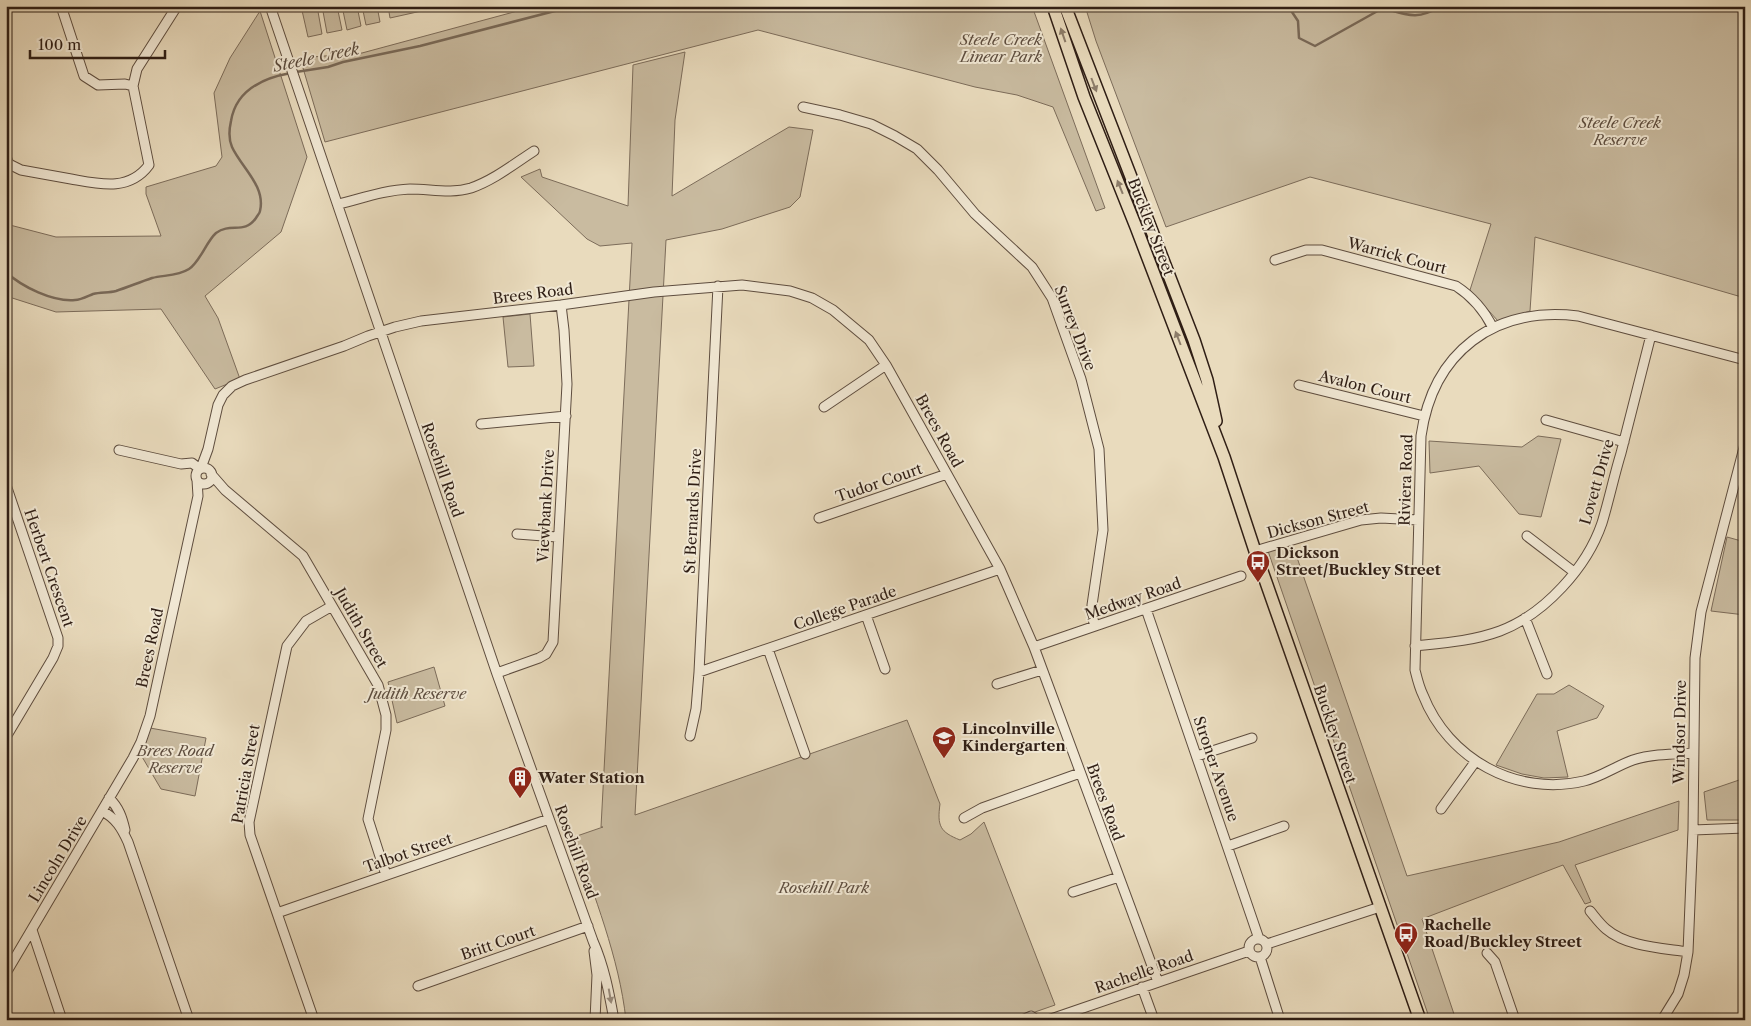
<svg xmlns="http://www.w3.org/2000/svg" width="1751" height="1026" font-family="'Libre Caslon Text',serif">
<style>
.green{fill:#c9bba0;stroke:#7c6c5a}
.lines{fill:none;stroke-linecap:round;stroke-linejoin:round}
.stream{stroke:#796958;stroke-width:2.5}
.minor-casing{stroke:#5e4d3f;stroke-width:11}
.major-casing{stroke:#2f1e15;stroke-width:14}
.minor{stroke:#f1e8d4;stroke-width:9}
.major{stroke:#e9dbbd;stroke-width:11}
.oneway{fill:#8c7c69}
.oneway2{fill:#9a8d7e}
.labels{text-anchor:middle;stroke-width:4;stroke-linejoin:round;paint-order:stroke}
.park-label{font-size:15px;font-style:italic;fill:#5d4d3f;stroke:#f1e8d4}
.street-label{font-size:15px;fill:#2f1e15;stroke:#f1e8d4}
.poi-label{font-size:15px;font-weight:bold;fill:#2f1e15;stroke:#f1e8d4;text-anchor:start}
.water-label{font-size:16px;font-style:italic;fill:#5a4a3c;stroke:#f1e8d4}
</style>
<rect width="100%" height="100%" fill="#e9dbbd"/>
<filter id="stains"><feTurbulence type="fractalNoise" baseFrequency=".004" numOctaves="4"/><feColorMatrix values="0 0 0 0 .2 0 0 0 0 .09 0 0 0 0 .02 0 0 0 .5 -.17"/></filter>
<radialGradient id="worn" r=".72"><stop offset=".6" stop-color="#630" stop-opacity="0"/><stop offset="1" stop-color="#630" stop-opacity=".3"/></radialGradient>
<!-- green -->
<path class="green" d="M301,6H317L322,34L308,37Z
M322,6H337L342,30L327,33Z
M342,6H357L361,26L347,30Z
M362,6H377L380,22L366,25Z
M388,6H444L390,18Z
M536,6H1032L1105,208L1096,211L1053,107L1017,95L975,87L758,30L325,142L300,58L362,53Z
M1085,6H1745V298L1535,237L1530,311L1498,321L1470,290L1491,224L1310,177L1166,227L1096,41Z
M260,11L307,157L281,232L205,296L218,318L240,379L215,389L161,309L56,312L6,296V224L56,237L161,236L146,194V187L216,166L222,157L214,93L230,58Z
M685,52L675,120L672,196L789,127L813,130L800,197L790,207L722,229L666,240L635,815L907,720L940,804C937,826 940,832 960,840L971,834L984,822L1055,1005L1012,1020H626C619,957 594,896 574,837L603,827H601L632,243L600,246L587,239L521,177L540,169L542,177L628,206L633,65Z
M530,314L534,366L508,367L503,317Z
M1538,436L1561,439L1541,517L1519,514L1479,466L1430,473L1429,441L1522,447Z
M1727,537L1745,542V615L1711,611Z
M1292,543L1407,876L1559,842L1679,801L1678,830L1575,865L1591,902L1585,904L1563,865L1422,919L1456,1020H1430L1268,551Z
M434,667L445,706L397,723L388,682Z
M1569,685L1604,706L1597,718L1557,731L1568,777L1544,778L1522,774L1496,765L1537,694H1554Z
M150,728L206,738L195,796L161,789L141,755Z
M1745,778V820H1707L1704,792Z"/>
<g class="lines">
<!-- stream -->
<path class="stream" d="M1288,6L1298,21L1299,38L1315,46L1383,8C1410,16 1416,20 1443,6
M1529,6L1563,8L1566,6
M296,72L328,67L343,62L420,46L574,6
M6,272C22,287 53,302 75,300C81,300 88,296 93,294C101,292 109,293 116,291C128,287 140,282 152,278C164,275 178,276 189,269C200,262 206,242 216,233C231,222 244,235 256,218C257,216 260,213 260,211C266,186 241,167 232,147C228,138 229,130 231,121C236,90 262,78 291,73"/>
<!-- minor casing -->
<g class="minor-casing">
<path id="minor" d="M61,6L84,76L98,85L125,84L133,86
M270,6C347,228 420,452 497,674C529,763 561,852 593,941C604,966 609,992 614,1020
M803,107L840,115L871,124L895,136L917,149L938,170L975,214L1032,267L1052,298L1081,379L1099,449L1103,530L1092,605V616L1095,626
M6,157L9,164L21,170C38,173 54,176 71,179C99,184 129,192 149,165L133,86L137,69L177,6
M339,204C363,198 385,190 410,189C431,189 451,194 471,188C494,180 514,164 534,151
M1275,260L1306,250H1322L1456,286C1473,297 1484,310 1493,328
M1299,385L1424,416
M824,407L886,365
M1546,420L1624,442
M481,424L566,416
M119,450L181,464L192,463L200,469
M201,468L208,449L218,405L223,395L232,386L245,380L344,346L368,336L395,327L421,321L561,305L654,292L742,285L790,291L812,298L833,310L869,340L886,365L1000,569L1007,585L1034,647L1158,982
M196 476a8 8 0 1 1 16 0a8 8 0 1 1-16 0Z
M211,474L225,490L303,556L378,685L386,715V730L368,819L386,875
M6,485L58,638V646L53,658L6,737
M819,518L947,474
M517,534L557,537
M1527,536L1574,572
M1255,551L1361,520L1381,518L1418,520
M1146,609L1259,939
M866,615L885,669
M1525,618L1547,674
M1415,646C1444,643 1473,641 1500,631C1545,614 1587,567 1602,523C1609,500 1614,476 1621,453C1631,414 1641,374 1651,335
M1034,647L1241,576
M768,649L805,754
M699,672L1000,569
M497,673L539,658L546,654L553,642L567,384L564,330L561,305
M997,684L1042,670
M690,736L696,709L699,672L718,286
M1693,753C1673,754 1652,754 1633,760C1616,766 1601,777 1584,781C1517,797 1448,759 1423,695C1419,687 1417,678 1415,670L1421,436C1433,352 1494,306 1578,316L1745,360
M1197,756L1252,738
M109,798C119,808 122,817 125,830
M1441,809L1475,762
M102,811C116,818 122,829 128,842L189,1020
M964,818L982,808L1080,773
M1693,830L1745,828
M1228,846L1284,826
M1073,892L1119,877
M1590,911C1595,917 1600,924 1606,929C1627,947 1662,948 1688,952
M277,913L549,819
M32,930L62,1020
M1249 948a9 9 0 1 1 18 0a9 9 0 1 1-18 0Z
M1267,944L1380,907
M594,951L597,975L595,1020
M1487,953L1495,962L1515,1020
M1260,957L1280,1020
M6,973L133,758L141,742L150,716L198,496L197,480
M418,986L588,926
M1142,987L1154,1020
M314,1020L250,835L249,822L287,646L306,621L332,606
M1022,1020L1031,1016L1037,1020
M1048,1020L1249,951
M1662,1020L1678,994L1684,975L1688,952L1693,830L1695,658L1701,612L1745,444"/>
</g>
<!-- major casing -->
<g class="major-casing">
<path id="major" d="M1053,6L1084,97L1136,227L1224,457L1255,551L1420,1020
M1065,6L1194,340L1207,380L1216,421"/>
</g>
<!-- minor -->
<use href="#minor" class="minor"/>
<!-- major -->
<use href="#major" class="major"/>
</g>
<!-- one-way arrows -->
<defs><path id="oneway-solid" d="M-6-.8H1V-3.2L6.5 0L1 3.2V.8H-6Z" transform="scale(1.25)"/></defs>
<g class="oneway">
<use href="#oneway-solid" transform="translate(1063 35) rotate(-109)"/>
<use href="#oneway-solid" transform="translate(1094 85) rotate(69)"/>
<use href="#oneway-solid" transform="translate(1120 187) rotate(-112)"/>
<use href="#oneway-solid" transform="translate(1178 338) rotate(-111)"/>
</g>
<use class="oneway2" href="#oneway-solid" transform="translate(610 996) rotate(80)"/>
<!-- icons -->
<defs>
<g id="bus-pin" transform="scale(1.25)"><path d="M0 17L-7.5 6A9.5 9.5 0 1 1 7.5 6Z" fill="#8f2418" stroke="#f1e8d4"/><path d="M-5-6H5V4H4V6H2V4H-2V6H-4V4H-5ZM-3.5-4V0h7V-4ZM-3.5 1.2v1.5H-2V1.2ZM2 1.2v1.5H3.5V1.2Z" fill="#fff"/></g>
<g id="school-pin" transform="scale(1.25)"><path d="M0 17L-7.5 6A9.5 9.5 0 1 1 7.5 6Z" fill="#8f2418" stroke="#f1e8d4"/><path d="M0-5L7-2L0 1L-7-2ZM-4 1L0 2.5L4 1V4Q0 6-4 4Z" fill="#fff"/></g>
<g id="building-pin" transform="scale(1.25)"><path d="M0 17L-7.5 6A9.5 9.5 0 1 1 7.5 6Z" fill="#8f2418" stroke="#f1e8d4"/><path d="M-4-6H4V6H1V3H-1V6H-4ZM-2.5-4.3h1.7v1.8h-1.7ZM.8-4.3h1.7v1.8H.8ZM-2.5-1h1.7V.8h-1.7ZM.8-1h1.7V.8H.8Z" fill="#fff"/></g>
</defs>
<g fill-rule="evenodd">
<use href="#bus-pin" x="1258" y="562"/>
<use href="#school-pin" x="944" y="738"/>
<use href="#building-pin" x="520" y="778"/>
<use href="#bus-pin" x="1406" y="934"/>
</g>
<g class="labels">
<!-- park labels -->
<g class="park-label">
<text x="1001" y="45">Steele Creek<tspan x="1001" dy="17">Linear Park</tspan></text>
<text x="1620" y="128">Steele Creek<tspan x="1620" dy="17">Reserve</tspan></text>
<text x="417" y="699">Judith Reserve</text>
<text x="175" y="756">Brees Road<tspan x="175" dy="17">Reserve</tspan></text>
<text x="824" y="893">Rosehill Park</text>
</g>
<!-- street labels -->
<g class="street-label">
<text transform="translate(1151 227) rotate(69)" y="5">Buckley Street</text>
<text transform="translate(1397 256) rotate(15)" y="5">Warrick Court</text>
<text transform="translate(533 294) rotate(-7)" y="5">Brees Road</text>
<text transform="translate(1075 328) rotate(69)" y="5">Surrey Drive</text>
<text transform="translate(1365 387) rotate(14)" y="5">Avalon Court</text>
<text transform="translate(939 431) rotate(61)" y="5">Brees Road</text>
<text transform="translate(442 470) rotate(71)" y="5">Rosehill Road</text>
<text transform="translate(1406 480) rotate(-88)" y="5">Riviera Road</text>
<text transform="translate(1597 482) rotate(-74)" y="5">Lovett Drive</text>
<text transform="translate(879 483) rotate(-19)" y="5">Tudor Court</text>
<text transform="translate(546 506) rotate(-87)" y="5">Viewbank Drive</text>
<text transform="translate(693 511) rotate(-87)" y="5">St Bernards Drive</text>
<text transform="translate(1318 520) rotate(-15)" y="5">Dickson Street</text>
<text transform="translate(49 568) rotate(71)" y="5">Herbert Crescent</text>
<text transform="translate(1133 599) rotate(-19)" y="5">Medway Road</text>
<text transform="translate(845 608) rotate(-19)" y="5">College Parade</text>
<text transform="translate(361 628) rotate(60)" y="5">Judith Street</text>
<text transform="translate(150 648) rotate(-78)" y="5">Brees Road</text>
<text transform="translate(1680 732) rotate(-89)" y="5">Windsor Drive</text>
<text transform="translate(1335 734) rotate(71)" y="5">Buckley Street</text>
<text transform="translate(1216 769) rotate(71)" y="5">Stroner Avenue</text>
<text transform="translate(246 774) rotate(-80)" y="5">Patricia Street</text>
<text transform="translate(1105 802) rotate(70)" y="5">Brees Road</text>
<text transform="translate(576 852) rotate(70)" y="5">Rosehill Road</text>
<text transform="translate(408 853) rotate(-19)" y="5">Talbot Street</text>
<text transform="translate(58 859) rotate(-59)" y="5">Lincoln Drive</text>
<text transform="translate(498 943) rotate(-19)" y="5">Britt Court</text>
<text transform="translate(1144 972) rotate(-19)" y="5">Rachelle Road</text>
</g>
<!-- poi labels -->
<g class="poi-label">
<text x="1276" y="558">Dickson<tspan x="1276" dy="17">Street/Buckley Street</tspan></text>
<text x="962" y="734">Lincolnville<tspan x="962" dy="17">Kindergarten</tspan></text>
<text x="538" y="783">Water Station</text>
<text x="1424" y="930">Rachelle<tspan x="1424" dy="17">Road/Buckley Street</tspan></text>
</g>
<!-- water labels -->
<g class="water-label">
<text transform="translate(316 57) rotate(-12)" y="6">Steele Creek</text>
</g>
</g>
<!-- margin -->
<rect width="1751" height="1026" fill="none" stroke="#e9dbbd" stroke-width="25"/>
<rect x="8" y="8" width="1736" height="1011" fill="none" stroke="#2f1e15" stroke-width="2.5"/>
<rect x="12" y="12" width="1726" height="1001" fill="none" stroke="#2f1e15"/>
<!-- scale -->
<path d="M30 50v8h135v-8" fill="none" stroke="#2f1e15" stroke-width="2.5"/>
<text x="38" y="50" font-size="15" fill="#2f1e15" stroke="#f1e8d4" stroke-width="4" paint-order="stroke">100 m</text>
<rect width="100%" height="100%" filter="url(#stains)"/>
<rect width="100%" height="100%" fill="url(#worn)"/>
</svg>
